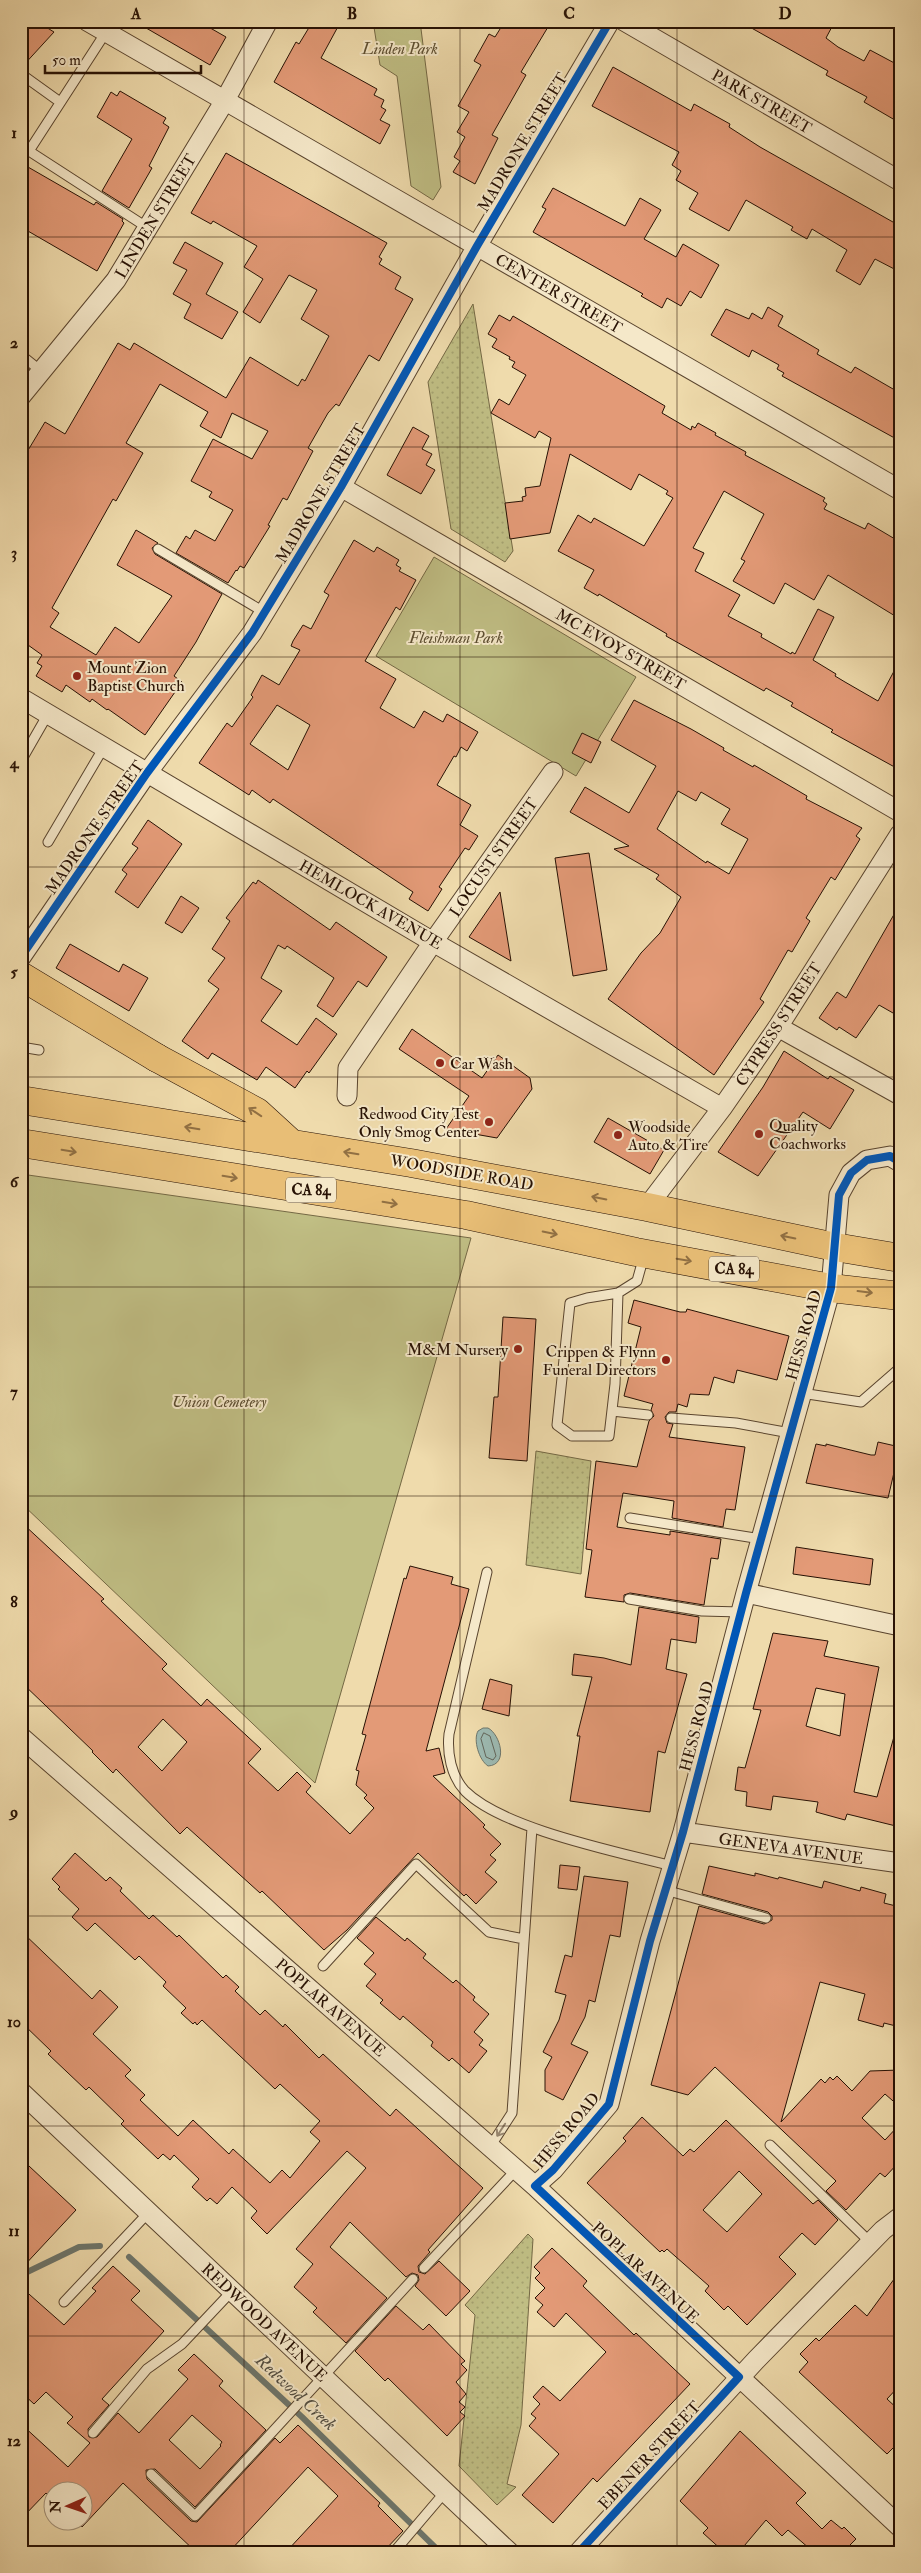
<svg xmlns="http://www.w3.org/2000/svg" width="921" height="2573" font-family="'IM FELL Double Pica',serif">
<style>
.grass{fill:url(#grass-dots);stroke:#746844}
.park{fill:#c0be84;stroke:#746844}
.water{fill:#9cb9b1;stroke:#6d766c}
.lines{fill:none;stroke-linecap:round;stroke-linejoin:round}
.shore{stroke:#62655a;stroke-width:1}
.stream{stroke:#6d766c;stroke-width:6}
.building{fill:#e39a77;stroke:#271104;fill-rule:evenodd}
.lane-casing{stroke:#59442e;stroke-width:11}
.street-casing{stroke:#59442e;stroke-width:21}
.primary-casing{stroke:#271104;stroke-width:29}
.highway-casing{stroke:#271104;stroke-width:29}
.lane{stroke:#f5e8c9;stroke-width:9}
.street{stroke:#f5e8c9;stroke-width:19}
.primary{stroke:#e8be76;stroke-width:28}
.highway{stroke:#e8be76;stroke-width:28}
.cycleway-casing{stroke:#f5e8c9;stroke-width:11}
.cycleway{stroke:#0057b8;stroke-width:8}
.oneway{stroke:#917043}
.oneway2{stroke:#988770}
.grid{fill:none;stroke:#271104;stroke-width:1;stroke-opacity:0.55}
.poi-dot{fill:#8f2418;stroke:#f5e8c9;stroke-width:2}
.labels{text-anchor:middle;stroke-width:4;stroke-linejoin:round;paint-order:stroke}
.shield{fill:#f5e8c9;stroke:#65523f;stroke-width:1}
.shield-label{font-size:15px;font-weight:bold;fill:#271104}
.park-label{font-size:16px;font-style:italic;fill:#5d4e31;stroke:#f5e8c9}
.street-label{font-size:16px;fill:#271104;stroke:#f5e8c9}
.poi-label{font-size:16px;fill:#271104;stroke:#f5e8c9;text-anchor:start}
.water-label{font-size:18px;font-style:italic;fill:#504c41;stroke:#f5e8c9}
.neatline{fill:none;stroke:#271104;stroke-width:2}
.grid-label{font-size:16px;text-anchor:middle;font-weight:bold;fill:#271104}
</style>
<defs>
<pattern id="grass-dots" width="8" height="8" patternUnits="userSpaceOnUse" patternTransform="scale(1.25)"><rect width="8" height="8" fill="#c0be84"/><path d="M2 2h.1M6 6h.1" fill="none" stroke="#a5a270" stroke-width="1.8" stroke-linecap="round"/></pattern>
</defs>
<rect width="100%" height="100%" fill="#efdbac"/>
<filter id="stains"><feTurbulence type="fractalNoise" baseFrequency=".004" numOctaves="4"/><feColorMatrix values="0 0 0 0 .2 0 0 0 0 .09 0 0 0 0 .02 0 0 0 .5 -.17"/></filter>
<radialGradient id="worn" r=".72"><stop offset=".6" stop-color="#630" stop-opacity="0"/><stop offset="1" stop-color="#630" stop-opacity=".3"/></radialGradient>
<!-- grass -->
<path class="grass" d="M473,304L513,551L505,562L451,529L428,382Z
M536,1451L591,1461L581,1574L526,1565Z
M528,2234L533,2239L521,2425L507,2484L516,2487L497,2505L459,2466L475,2315L465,2305Z"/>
<!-- park -->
<path class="park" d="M373,21H420L441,187L433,200L411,186L397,76L380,65Z
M434,557L636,677L576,776L376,656Z
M21,1174L471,1238L315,1783L21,1503Z"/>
<!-- water -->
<path class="water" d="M483,1728H488C500,1734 509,1765 488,1766C479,1760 473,1740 478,1731Z"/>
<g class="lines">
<!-- shore -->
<path class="shore" d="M484,1733L490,1736L496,1756L493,1760L486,1757L481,1739Z"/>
<!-- stream -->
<path class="stream" d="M129,2257L302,2417L440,2552
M21,2275L79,2247L100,2246"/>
</g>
<!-- building -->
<path class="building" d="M21,21H36L54,32L21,68Z
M134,21H198L226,37L210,65Z
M313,21H341L321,58L377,89L374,95L384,100L381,107L386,110L380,120L390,125L380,144L274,82L296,42L299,44Z
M505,21H538L548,27L521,72L526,75L492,135L498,138L475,184L453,172L460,161L454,157L465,137L457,132L469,112L458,106L481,65L474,61L489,34L495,37Z
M739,21H835L826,38L838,47L864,61L870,50L900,66V123L864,102L867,97L826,75L828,71Z
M613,67L691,111L694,104L730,124L729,127L760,147L900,226V272L875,259L860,285L836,271L847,250L812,229L807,239L791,230L793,227L746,200L729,231L689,209L698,193L676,180L681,171L672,165L679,152L592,106Z
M120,91L166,118L163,123L169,127L149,166L152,168L129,208L102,191L132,139L97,117L111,92L117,96Z
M226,153L387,243L379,257L382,259L379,264L401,277L395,289L413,299L379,361L369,355L339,406L336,404L328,413L308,448L313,451L287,500L283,498L268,525L270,526L244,568L240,566L237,571L236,570L228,583L176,553L186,536L190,539L195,530L215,541L233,510L209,497L212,492L191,481L213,439L252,459L268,431L232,413L221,438L200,426L208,412L160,384L126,443L143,453L116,501L113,499L52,608L59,613L50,627L96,655L115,627L139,643L172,596L117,565L136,530L158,543L152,548L155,554L222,594L196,642L174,676L182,682L145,735L108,709L107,710L92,699L90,702L66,685L62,692L36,676L42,666L37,663L42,655L21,640V462L45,422L65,434L118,343L130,350L134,343L226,398L250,357L298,386L302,379L305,381L329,336L301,319L317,290L289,275L260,323L243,312L263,279L244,267L257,246L213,221L211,224L191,213Z
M21,163L94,205L96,202L123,219L122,221L124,223L97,271L21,227Z
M553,188L625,226L640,198L661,210L644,239L676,257L683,244L719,265L701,298L690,291L681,306L667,298L662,308L641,296L643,294L533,232L546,209L542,207Z
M185,242L223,263L206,294L238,312L222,339L184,318L191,304L173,294L187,270L173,263Z
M768,307L783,316L778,326L819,350L817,354L851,373L855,367L900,393V441L782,376L784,373L777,369L779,365L752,350L749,357L711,335L726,309L749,319L752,313L762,319Z
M499,315L510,321L513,316L665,406L662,413L691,430L692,426L695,428L698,423L716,433L715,435L746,452L745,455L825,498L823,501L827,504L824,509L865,529L868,523L900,542V619L828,575L814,600L785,583L774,604L733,581L745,561L741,559L764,514L724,491L693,548L704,553L695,571L740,595L728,616L762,634L761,637L791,654L792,652L795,654L818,609L834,617L813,660L836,674L835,676L845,682L878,701L900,660V770L831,732L833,730L791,706L793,703L766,688L764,691L666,636L667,634L599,594L598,596L584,588L594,570L558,551L578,515L591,523L594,518L644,546L673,498L666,494L668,491L639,474L631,490L570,454L550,533L510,539L505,503L523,501L522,497L526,496L525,488L540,486L551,438L539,431L535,438L491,413L499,399L509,405L526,375L512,367L515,362L509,359L510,357L492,347L497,339L488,334Z
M413,427L429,436L422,449L432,454L426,465L435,470L421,494L387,475Z
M354,540L374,552L377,547L399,560L396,565L401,568L399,571L416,580L400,610L396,607L365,661L396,679L380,708L414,728L424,711L443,722L447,714L478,732L467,751L461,747L456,757L454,756L437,785L471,805L460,825L478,836L469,850L465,848L439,887L442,889L428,911L409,899L413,892L273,799L270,803L252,790L249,795L199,763L227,723L232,727L253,697L251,695L262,675L279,685L300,650L291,646L293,641L303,625L311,629L329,595L324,592ZM277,705L310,725L288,770L250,744Z
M634,700L691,729L724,748L723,750L753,767L754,765L807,796L806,799L862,828L856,836L860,839L835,880L831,877L806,918L810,921L792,952L788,950L760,999L764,1002L714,1075L608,999L641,953L660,933L681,897L656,879L659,875L614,849L629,846L570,812L585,787L629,813L656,766L611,740ZM678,791L696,801L701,792L730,809L721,824L748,839L729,874L707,861L706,863L657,829Z
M582,733L601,742L591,763L572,753Z
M148,820L182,844L138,908L115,892L127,874L122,870L138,848L132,844Z
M589,853L607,970L573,976L555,858Z
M258,880L330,930L336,922L387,957L367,987L358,981L333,1017L317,1006L334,978L287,946L285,949L278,945L261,978L282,991L261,1021L297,1045L316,1018L337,1034L309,1073L307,1071L295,1088L266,1067L257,1080L212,1053L208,1059L182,1041L219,989L208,981L225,958L212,949L230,921L226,918L253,882L256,884Z
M500,892L511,961L469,937Z
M181,896L199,908L182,933L165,923Z
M900,904V1017L879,1005L856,1038L839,1027L837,1030L819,1018L837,992L846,998Z
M70,944L119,972L123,964L148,978L129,1011L56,968Z
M412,1029L482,1078L498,1055L530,1078L532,1089L497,1138L446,1129L469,1096L399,1049Z
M784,1051L828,1079L830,1076L854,1090L830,1129L803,1112L758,1176L718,1152L763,1087Z
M608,1118L664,1150L650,1174L594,1142Z
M634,1300L680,1312H686L687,1309L789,1336L777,1380L737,1370L734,1383L714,1377L709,1395L690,1394L687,1407L678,1404L676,1412H669L665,1417L667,1423L673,1424L669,1437L745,1447L735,1510L726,1509L723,1527L672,1518L674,1501L623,1493L617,1527L670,1535V1531L721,1539L718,1559L711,1558L704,1605L630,1593L624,1595V1602L585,1597L592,1550L586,1549L596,1461L637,1467L649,1421L654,1416L651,1410L653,1404L624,1396L641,1327L628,1323Z
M503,1317L536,1319L527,1461L489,1458L494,1397H498Z
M878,1442L900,1447L888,1498L806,1483L816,1444L826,1446V1444L871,1455H875Z
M21,1522L104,1599L101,1601L167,1664L162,1669L201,1706L207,1699L261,1749L248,1763L278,1791L297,1772L311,1786L306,1792L350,1834L374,1808L364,1798L367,1795L356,1785L359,1771L356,1770L366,1735L362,1734L404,1578L406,1579L410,1566L453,1577L451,1584L469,1589L426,1751L439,1748L445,1773L433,1776L485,1825L483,1827L501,1844L490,1855L496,1860L485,1872L497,1882L476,1904L466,1894L464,1896L418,1853L347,1930L324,1950L262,1891L260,1893L187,1827L180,1834L116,1769L113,1773L92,1752L93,1751L21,1682ZM163,1719L187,1742L162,1771L138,1747Z
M796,1547L873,1559L870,1585L793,1574Z
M639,1607L699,1617L696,1643L671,1639L666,1669L687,1674L665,1753L658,1751L650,1812L570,1801L580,1736H577L592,1677L572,1675L574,1654L604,1658L631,1665Z
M773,1633L828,1641L824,1656L879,1667L854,1792L877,1797L895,1733L900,1734V1827L847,1814L845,1820L816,1812L818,1802L773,1796L771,1810L746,1806L747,1792L735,1790L738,1767L745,1768L761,1710L753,1709ZM816,1688L845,1694L840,1736L806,1726Z
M490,1679L512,1685L509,1716L482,1709Z
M75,1853L106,1881L110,1877L122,1888L120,1891L149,1919L153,1915L177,1937L179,1935L223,1978L226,1975L239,1987L235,1991L260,2015L265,2010L283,2027L285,2024L319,2058L323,2054L390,2116L396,2109L483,2188L428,2250L430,2252L418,2266L419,2272L425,2274L439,2261L470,2291L446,2316L415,2286L419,2280L418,2275L412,2273L406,2277L350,2222L330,2247L387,2298L346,2343L313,2312L317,2308L294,2287L313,2264L296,2249L366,2168L347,2151L267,2234L251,2218L257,2211L232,2187L217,2204L210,2198L207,2201L192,2187L199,2179L174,2155L170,2160L163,2154L158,2159L121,2124L124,2121L89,2087L86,2090L48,2054L51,2051L21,2022V1931L92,1999L100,1990L118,2007L93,2034L131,2070L125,2076L145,2095L140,2100L178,2136L193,2120L229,2154L233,2149L270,2183L282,2170L290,2178L320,2141L310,2132L320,2121L280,2084L275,2089L202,2020L197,2025L195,2022L193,2024L181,2013L186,2008L163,1986L166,1982L139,1956L135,1960L95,1923L87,1931L72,1917L79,1909L58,1889L60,1887L52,1879Z
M560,1865L580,1867L577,1890L558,1888Z
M709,1866L755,1876V1873L778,1879L779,1877L822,1888L824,1881L860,1891L861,1887L886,1894L884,1903L900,1907V2027L884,2023L883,2027L858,2020L865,1994L820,1982L781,2122L821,2079L825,2083L830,2077L833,2080L837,2076L852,2091L870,2071L900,2070V2107L885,2094L862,2118L885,2140L900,2124V2161L885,2177L880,2173L846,2210L826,2191L836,2181L715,2067L688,2095L651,2085L699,1906L764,1924L772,1920V1916L768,1912L702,1894Z
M584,1876L628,1882L620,1937L610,1935L595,2002L589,2000L585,2017L571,2044L588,2052L563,2100L545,2091V2070L552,2057L543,2052L559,2020L566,1995L555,1992L565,1955L572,1957Z
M376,1917L405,1941L407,1938L426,1954L423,1958L453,1983L456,1980L475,1997L473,2000L489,2014L474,2032L483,2040L479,2045L487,2051L469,2073L452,2058L449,2061L431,2046L433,2042L403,2016L400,2020L380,2003L383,2000L366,1986L376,1974L364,1964L374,1953L357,1938Z
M642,2117L683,2156L690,2149L694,2152L726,2120L813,2204L818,2200L838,2220L815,2245L802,2233L779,2257L796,2274L747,2325L728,2306L724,2310L705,2291L709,2286L667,2249L664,2252L662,2250L660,2252L587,2183L626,2141L623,2138ZM739,2171L762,2194L727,2232L703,2210Z
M29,2166L76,2210L21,2269V2175Z
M552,2248L587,2281L583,2286L634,2335L636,2333L690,2384L597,2482L593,2478L553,2523L522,2495L559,2454L529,2426L536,2418L531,2414L540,2404L533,2397L543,2386L560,2401L606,2352L566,2313L554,2327L537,2312L543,2305L535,2298L545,2288L535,2278L540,2273L534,2267Z
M113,2266L140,2291L131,2300L164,2331L102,2399L109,2405L88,2429L89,2437H97L118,2413L139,2433L188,2379L178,2370L194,2354L223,2381L219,2386L266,2430L195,2507L155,2469L146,2470L147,2479L191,2521L197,2522L275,2438L280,2443L298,2425L380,2503L378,2506L403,2531L383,2552H286L338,2496L308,2467L229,2552H196L123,2483L82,2527L75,2520H82V2490H52V2499L46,2493L21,2519V2424L68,2467L90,2443L67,2423L73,2417L46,2392L34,2404L21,2392V2287L64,2325L96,2291L92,2288ZM192,2415L222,2442L220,2445L221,2446L200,2469L169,2440Z
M900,2271V2385L887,2399L900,2411V2441L887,2454L799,2372L808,2362L800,2354L816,2338L819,2341L855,2305L867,2316Z
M396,2306L423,2330L429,2324L465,2361L461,2364L467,2370L456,2382L466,2394L459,2402L465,2407L460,2412L465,2416L447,2436L388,2378L385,2381L355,2351Z
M740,2431L806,2493L796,2503L822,2529L831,2520L842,2529L844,2527L856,2539L843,2552H820L814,2546L810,2549L788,2530L782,2536L766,2520L739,2552H724L703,2533L708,2528L680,2501Z"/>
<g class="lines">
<!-- lane casing -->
<g class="lane-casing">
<path id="lane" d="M106,32L29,151L148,228
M21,74L60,102
M21,355L41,371
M158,549L264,612
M21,761L48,714
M48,842L104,747
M21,1047L39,1050
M618,1293L615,1384L609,1436H572L557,1425L570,1303L587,1298L618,1293L637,1281L644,1256
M801,1393L861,1402L900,1368
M612,1411L648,1415
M671,1418L736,1423L790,1433
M630,1518L761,1539
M487,1572L449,1734C447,1753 451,1776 465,1791C503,1829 619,1852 672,1866
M629,1599L702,1611L741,1612
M665,1890L766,1918
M323,1966L416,1864L489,1932L524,1939
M770,2145L871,2243
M490,2147L512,2113L532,1828
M424,2268L516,2170
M64,2302L149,2212
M93,2433L147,2369L182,2344L232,2291
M151,2474L195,2516L413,2279
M394,2552L445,2492"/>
</g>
<!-- street casing -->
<g class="street-casing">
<path id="street" d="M87,21L900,490
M624,21L900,181
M21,396L116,280L224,102L268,21
M341,487L900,812
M21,698L433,942L722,1108
M21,957L147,773L252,633L341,487L477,246L610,21
M778,1027L900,1095
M347,1096L348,1068L433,942L553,772
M647,1207L722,1108L778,1027L900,834
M746,1593L900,1626
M21,1737L535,2186L900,2527
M683,1832L900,1863
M21,2092L509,2552
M535,2186L553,2170L609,2104L650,1941L683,1832L746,1593L831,1288L839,1195L851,1173L867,1160L890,1156L900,1162
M579,2552L756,2360L883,2230L900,2217"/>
</g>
<!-- primary casing -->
<g class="primary-casing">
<path id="primary" d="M21,976L157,1058
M835,1247L900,1258
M831,1288L900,1296"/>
</g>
<!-- highway casing -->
<g class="highway-casing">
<path id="highway" d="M157,1058L257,1112L292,1144
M21,1100L411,1163L647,1207L835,1247
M21,1143L466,1215L636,1252L831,1288"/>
</g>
<!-- lane -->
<use href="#lane" class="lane"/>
<!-- street -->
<use href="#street" class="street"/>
<!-- primary -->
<use href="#primary" class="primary"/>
<!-- highway -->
<use href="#highway" class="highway"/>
<!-- cycleway casing -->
<g class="cycleway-casing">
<path id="cycleway" d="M21,957L147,773L252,633L341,487L477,246L610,21
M579,2552L739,2377L535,2186L553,2170L609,2104L650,1941L683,1832L746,1593L831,1288L839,1195L851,1173L867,1160L890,1156L900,1162"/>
</g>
<!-- cycleway -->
<use href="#cycleway" class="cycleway"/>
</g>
<!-- one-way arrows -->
<defs><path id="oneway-shaft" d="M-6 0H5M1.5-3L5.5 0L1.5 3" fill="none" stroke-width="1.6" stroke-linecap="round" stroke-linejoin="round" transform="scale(1.25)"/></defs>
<g class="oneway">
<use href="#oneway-shaft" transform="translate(255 1112) rotate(-146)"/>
<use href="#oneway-shaft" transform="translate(192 1128) rotate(-171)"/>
<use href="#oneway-shaft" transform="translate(69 1151) rotate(9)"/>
<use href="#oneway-shaft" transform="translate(351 1153) rotate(-171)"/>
<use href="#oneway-shaft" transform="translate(230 1177) rotate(9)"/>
<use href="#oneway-shaft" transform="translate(599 1198) rotate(-169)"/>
<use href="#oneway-shaft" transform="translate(390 1203) rotate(9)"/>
<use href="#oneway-shaft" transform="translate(550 1233) rotate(12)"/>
<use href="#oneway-shaft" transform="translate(788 1237) rotate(-168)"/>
<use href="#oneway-shaft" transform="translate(684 1260) rotate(10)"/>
<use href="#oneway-shaft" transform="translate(865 1292) rotate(7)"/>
</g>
<use class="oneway2" href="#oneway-shaft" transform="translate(501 2130) rotate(123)"/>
<!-- grid -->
<path class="grid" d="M244,21V2552M460,21V2552M677,21V2552M21,237H900M21,447H900M21,657H900M21,867H900M21,1077H900M21,1287H900M21,1496H900M21,1706H900M21,1916H900M21,2126H900M21,2336H900"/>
<!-- markers -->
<g class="poi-dot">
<circle cx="77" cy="676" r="5"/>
<circle cx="440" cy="1063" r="5"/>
<circle cx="489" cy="1122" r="5"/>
<circle cx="759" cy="1134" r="5"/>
<circle cx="618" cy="1135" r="5"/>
<circle cx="518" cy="1349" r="5"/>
<circle cx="666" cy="1360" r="5"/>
</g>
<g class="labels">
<!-- shield labels -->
<g class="shield">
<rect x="286" y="1177.5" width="50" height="25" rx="4"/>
<rect x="709" y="1256.5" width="50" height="25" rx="4"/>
</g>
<g class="shield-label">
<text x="311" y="1195">CA 84</text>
<text x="734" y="1274">CA 84</text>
</g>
<!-- park labels -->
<g class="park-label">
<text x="400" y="54">Linden Park</text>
<text x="456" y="643">Fleishman Park</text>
<text x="219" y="1407">Union Cemetery</text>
</g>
<!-- street labels -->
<g class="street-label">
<text transform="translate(762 101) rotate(30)" y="6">PARK STREET</text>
<text transform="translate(522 142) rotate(-59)" y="6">MADRONE STREET</text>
<text transform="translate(155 216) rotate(-59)" y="6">LINDEN STREET</text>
<text transform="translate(559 293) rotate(30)" y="6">CENTER STREET</text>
<text transform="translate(320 493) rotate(-59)" y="6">MADRONE STREET</text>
<text transform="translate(621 649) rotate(30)" y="6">MC EVOY STREET</text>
<text transform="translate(94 827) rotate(-55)" y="6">MADRONE STREET</text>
<text transform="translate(493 857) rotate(-55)" y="6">LOCUST STREET</text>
<text transform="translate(371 904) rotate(30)" y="6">HEMLOCK AVENUE</text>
<text transform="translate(778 1024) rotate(-57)" y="6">CYPRESS STREET</text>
<text transform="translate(462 1172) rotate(10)" y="6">WOODSIDE ROAD</text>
<text transform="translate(803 1335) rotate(-74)" y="6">HESS ROAD</text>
<text transform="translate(696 1726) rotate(-75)" y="6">HESS ROAD</text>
<text transform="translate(791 1848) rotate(8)" y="6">GENEVA AVENUE</text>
<text transform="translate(331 2007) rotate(41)" y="6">POPLAR AVENUE</text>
<text transform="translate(566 2130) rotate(-50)" y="6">HESS ROAD</text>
<text transform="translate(646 2272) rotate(43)" y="6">POPLAR AVENUE</text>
<text transform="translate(265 2322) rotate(43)" y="6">REDWOOD AVENUE</text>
<text transform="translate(649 2455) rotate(-47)" y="6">EBENER STREET</text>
</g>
<!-- poi labels -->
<g class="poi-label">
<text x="87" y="673">Mount Zion<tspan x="87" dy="18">Baptist Church</tspan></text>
<text x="450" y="1069">Car Wash</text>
<text x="479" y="1119" text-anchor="end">Redwood City Test<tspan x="479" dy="18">Only Smog Center</tspan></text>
<text x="769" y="1131">Quality<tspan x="769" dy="18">Coachworks</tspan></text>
<text x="628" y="1132">Woodside<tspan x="628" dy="18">Auto &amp; Tire</tspan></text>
<text x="508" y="1355" text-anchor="end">M&amp;M Nursery</text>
<text x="656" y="1357" text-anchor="end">Crippen &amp; Flynn<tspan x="656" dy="18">Funeral Directors</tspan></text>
</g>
<!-- water labels -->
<g class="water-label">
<text transform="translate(296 2392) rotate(43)" y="6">Redwood Creek</text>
</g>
</g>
<!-- margin -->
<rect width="921" height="2573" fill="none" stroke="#efdbac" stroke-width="55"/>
<!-- north arrow -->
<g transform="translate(68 2506) rotate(268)"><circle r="24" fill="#f5e8c9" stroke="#a3927a"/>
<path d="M0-4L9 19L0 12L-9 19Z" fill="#8f2418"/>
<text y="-8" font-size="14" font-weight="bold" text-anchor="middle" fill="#271104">N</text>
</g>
<!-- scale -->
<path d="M45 65v8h156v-8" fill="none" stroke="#271104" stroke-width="2.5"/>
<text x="52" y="65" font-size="15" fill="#271104" stroke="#f5e8c9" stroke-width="4" paint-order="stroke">50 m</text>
<rect x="28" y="28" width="866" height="2518" class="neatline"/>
<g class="grid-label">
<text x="136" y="19">A</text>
<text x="352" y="19">B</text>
<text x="569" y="19">C</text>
<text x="785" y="19">D</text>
<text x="14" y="138">1</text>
<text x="14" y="348">2</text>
<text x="14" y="558">3</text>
<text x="14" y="768">4</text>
<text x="14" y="977">5</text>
<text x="14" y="1187">6</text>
<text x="14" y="1397">7</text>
<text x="14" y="1607">8</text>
<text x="14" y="1817">9</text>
<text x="14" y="2027">10</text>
<text x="14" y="2236">11</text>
<text x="14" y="2446">12</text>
</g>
<rect width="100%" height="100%" filter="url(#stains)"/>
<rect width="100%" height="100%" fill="url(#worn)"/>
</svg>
